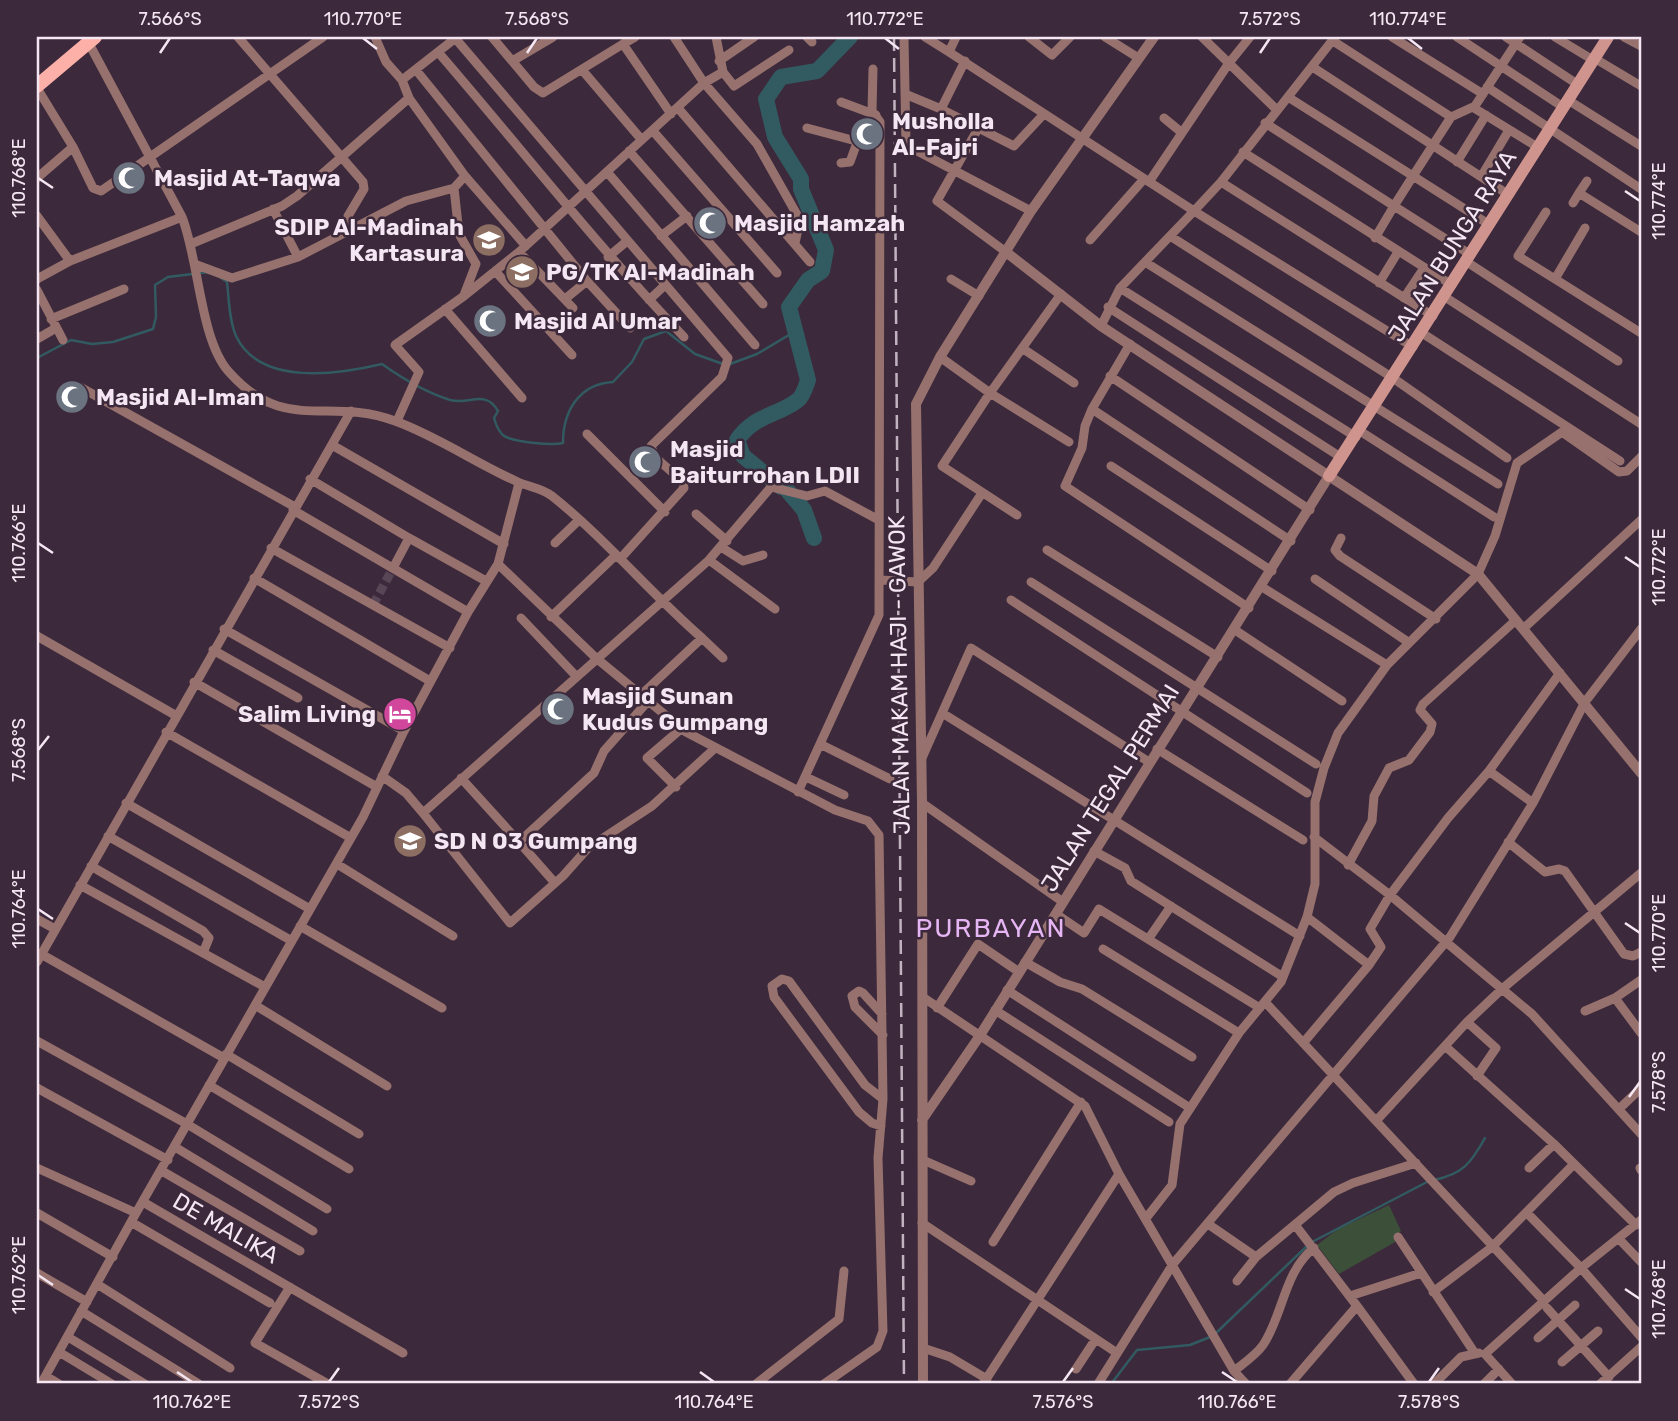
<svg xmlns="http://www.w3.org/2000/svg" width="1678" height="1421" font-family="Rubik,sans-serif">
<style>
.green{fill:#3b4f39}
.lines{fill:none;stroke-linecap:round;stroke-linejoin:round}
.stream{stroke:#325a61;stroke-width:2.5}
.river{stroke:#325a61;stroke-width:16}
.minor-tunnel{stroke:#584657;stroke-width:9;stroke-dasharray:9 4.5;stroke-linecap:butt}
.minor{stroke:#96716d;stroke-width:9}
.tertiary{stroke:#96716d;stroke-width:10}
.secondary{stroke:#cf948e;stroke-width:12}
.primary{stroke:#fcb0a8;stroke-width:14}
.rail{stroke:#c2b3c1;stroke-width:2.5;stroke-dasharray:14 7;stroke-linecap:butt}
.ticks{fill:none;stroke:#f4e7f3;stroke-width:2.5}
.labels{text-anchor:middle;stroke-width:5;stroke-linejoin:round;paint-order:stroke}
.poi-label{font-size:23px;font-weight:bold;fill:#f4e7f3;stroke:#3c293b;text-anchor:start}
.street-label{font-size:23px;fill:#f4e7f3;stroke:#3c293b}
.quarter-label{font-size:26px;letter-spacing:2px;fill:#e6b6f4;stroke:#3c293b}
.neatline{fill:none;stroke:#f4e7f3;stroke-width:2.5}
.ticks-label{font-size:18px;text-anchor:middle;fill:#f4e7f3}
</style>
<rect width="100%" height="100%" fill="#3c293b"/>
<!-- green -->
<path class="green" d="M1389,1205L1401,1231L1395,1236L1397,1241L1339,1274L1317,1245L1338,1229Z"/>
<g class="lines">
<!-- stream -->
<path class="stream" d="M221,278L227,282C229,299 229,320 236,336C260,387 340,374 382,364C403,379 425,392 450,400C470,405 485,389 498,411L494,418C496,425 499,434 506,437C517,442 552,446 563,443C563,411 579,384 613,382L632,362L644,339L666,331L695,354L723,364
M37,358L71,340L92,344L113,342L153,329L156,317L155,285L168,277L209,272
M730,364L757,354L794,332
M1434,1180C1463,1174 1471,1163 1485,1138
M1312,1242L1427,1182
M1216,1333L1307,1246
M1111,1384L1137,1350L1190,1345L1210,1337"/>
<!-- river -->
<path class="river" d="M781,487L743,456L737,440C755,414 778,416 798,400C803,396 806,386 808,380L789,307L808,280L822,271L826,250L801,189V179L775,137L766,99L781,77L817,71L850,37
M787,490L804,510L814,538"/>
<!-- minor-tunnel -->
<path class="minor-tunnel" d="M373,605L393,568"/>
<!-- minor -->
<path class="minor" d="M238,37L363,182L364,189L348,216L353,229
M375,37L386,62L402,80
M492,37L534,87L543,93L623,44L671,114
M674,37L704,83L757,144L800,220L795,243
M807,37L812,42
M904,37L906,145L1031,211
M925,37L949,52L956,37
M1029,37L1052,55L1070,37
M1105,37L1137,57
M1202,37L1276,109
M1335,37L1221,182L1433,316
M1392,37L1483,94
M1457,37L1563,107
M1506,37L1577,84
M1555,37L1593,60
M1624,37L1641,46
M86,38L182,217C199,260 200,340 229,372C285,435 328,396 395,421C437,436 477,464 518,482C529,487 542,488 552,496C606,539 650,593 702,638L642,694
M455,38L728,358L722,377L651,446L655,457L683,482L684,488L620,559
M1333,41L1451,117
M623,44L635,37
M438,52C520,147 597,246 684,337
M949,52L1194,211L1120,288L1101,326
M1594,58L1641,86
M514,60L553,37
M719,61L754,37
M965,61L941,109L1014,146L1043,115
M1314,68L1509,195
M416,70L587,281L630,328
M583,71L641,139
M723,72L734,86L789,50
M1487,87L1641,189
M37,88L73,147L93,188L101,191L323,37
M905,94L941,109
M1568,100L1641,146
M841,102L876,115
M678,108L810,262
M1474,108L1539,148
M1164,118L1181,132
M1265,123L1394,206L1413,176L1288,97
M979,127L937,201L1006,252
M807,128L856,141
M653,131L777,273
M629,151L763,304
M1243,152L1452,285
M1457,162L1486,115
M841,163L850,162L858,140L880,145
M608,173L755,345
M465,176L525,245
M1481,177L1509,130
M37,178L73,147
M1587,181L1579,193L1641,232
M1149,182L1229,63L1250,37
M1221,182L1194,211L1413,347
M454,188L459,234L476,264L464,295
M1573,203L1579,193
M273,209L298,257
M1546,212L1518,256L1555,279
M37,216L70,261
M1490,225L1413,176L1451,117L1475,106L1520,37
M1585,228L1555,279L1641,333
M661,236L687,216
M1170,236L1393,378L1507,458
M1375,238L1394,206L1471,255
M1090,240L1144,179
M193,243L282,206L297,196L409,98L402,80L457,37
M519,252L573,308
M608,257L626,242
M1145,262L1498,484
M1467,262L1618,361
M197,265L232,278L298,257L406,201L454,188L465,176L409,98
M495,271L572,355
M37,279L70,261L182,217
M951,279L979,296
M1379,283L1398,252
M1120,288L1356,437
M37,290L63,340
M1061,294L990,393L1069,442
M1445,297L1641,424
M1404,298L1424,268
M565,299L587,281
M649,300L664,286
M1108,307L1342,458
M445,309L522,398
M51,319L124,289
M1422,333L1620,461
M37,339L56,328
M1130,344L1092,409L1085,426L1082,448L1065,486L1249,608
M1022,348L1074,383
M940,357L990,393L942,466L1017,515
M1110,376L1310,510
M80,387L295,507
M1092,409L1291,541
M397,421L419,372L395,345L464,296L519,252L704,83L723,72L716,37
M1360,431L1494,517
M587,434L665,512
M332,445L504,544
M1111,466L1272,571
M310,479L409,538
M293,510L468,612
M696,514L727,541
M1341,538L1335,550L1340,556L1436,619
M555,543L579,520
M721,547L743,561L763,555
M271,548L450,648
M1047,550L1218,657
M709,560L775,609
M498,564L596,658L686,732L835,810L868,821L879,835L883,1099L878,1158L883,1331L877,1347L824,1384
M393,568L409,538L486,581
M254,578L430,681
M1315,579L1408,642
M880,580L918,582L933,568L982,493
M1031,582L1316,764
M1262,587L1387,665
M1011,600L1307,793
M551,617L616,555
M521,618L576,676
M1524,628L1641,520
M224,629L404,731
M1235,630L1342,701
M37,636L175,715
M702,638L723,658
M213,650L298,698
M194,682L377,787
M947,716L1300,936
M166,732L351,838
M822,745L890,779
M1157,749L1303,840
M922,758L971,648L1149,762
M1489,771L1533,803
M382,776L406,793L423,813L709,560L771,487L807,496L825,491L877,519
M806,777L844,795
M461,778L519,842L594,773L604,751L649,700
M676,787L647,758L682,728
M798,792L879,615L880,122L872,111L873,69
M126,803L310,909
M922,803L1063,902
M423,813L510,923L563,876L588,848L652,806L714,749
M108,836L292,941
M1314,837L1390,895L1448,818L1489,771L1560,673
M519,842L555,883
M1508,842L1545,872L1559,869L1565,871L1624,954L1633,956L1641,952
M1094,851L1125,868L1131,881L1283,977
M337,864L453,936
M1348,865L1372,821L1374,796L1389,768L1409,760L1430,732L1432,724L1420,710L1423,704L1516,620
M91,866L203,931L209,938L203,953
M80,885L265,987
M1056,914L1084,933L1099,909L1260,1008
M37,919L55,929
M300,926L442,1008
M1149,938L1171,906
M1103,949L1239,1033
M41,954L224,1058
M37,962L351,411
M1025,962L1060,982L1082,989L1192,1057
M1369,965L1381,947L1370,929L1390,895L1502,989L1641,873
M1007,990L1190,1108
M924,998L1085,1106L1119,1174L1234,1371L1246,1384
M1615,998L1641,1033
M1265,1002L1376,1121
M255,1005L387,1086
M937,1008L978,944L1019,972
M995,1010L1169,1122
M1585,1011L1615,998L1641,980
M882,1014L863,993L859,991L852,996L855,1007L883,1035
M1467,1022L1496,1048L1477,1076
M37,1041L187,1124L327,1209
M1304,1042L1369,965L1307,917
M1445,1046L1554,1144L1636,1225
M226,1054L359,1134
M209,1085L349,1169
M37,1088L168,1160
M1619,1109L1641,1088
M881,1126L872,1123L859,1112L774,997L772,986L782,979L789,981L865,1085L883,1099
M175,1147L313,1231
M923,1160L971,1181
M37,1168L136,1213L363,817L404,731L468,612L498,564L519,483
M1529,1168L1554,1144
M1640,1168L1641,1170
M162,1171L300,1251
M143,1202L403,1353
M37,1213L113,1257
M1528,1214L1581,1268L1641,1337
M1147,1217L1172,1185L1180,1124L1239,1033L1281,982L1307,917L1315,884V802L1324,768L1338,733L1387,665L1478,574L1495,536L1517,463L1562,432L1619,472L1627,471L1641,457
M131,1222L270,1303
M922,1223L1117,1353
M1208,1224L1256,1257
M1296,1226L1357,1306
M1398,1237L1474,1352
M1619,1239L1641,1262
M993,1242L1081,1102
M37,1273L87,1302
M1237,1281L1256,1257L1334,1192L1353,1183L1416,1163
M97,1284L230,1368
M290,1287L255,1343L328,1384
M1433,1292L1492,1247L1574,1164
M1350,1296L1421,1273
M1544,1301L1376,1121L1467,1022L1502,989L1532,1014L1641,1134
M1547,1308L1609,1377
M81,1311L199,1384
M68,1337L145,1384
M1538,1338L1575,1305
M923,1348L950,1357L987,1379
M59,1352L112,1384
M1562,1362L1598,1331
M1076,1369L1095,1340
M1234,1371C1244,1363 1256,1355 1263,1345C1283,1316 1284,1271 1314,1248
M46,1376L59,1384
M41,1384L136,1213
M756,1384L839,1319L844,1271
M983,1384L1119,1174
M1098,1384L1173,1264L1450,937L1533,803L1585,702L1641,629
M1290,1384L1357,1306L1414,1384
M1434,1384L1461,1357L1479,1353
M1484,1384L1499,1369
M1512,1384L1485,1354L1581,1268L1641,1220
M1600,1384L1641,1347"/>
<!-- tertiary -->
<path class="tertiary" d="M1006,252L1101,326L1478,574L1641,773
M922,1120L979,1037L1329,476
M923,1384L922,803L916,404L940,357L1031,211L1154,37"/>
<!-- secondary -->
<path class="secondary" d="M1329,476L1608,37"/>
<!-- primary -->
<path class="primary" d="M37,86L95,37"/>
<!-- rail -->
<path class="rail" d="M894,37L904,1384"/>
</g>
<!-- ticks -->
<path class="ticks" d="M363,38L377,49M885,38L899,49M1408,38L1422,49M160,53L170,38M527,53L537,38M1260,53L1270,38M38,178L53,188M1625,191L1640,201M38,543L53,553M1625,557L1640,567M38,750L49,736M38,909L53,919M1625,923L1640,933M1629,1097L1640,1082M38,1275L53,1285M1625,1289L1640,1299M177,1372L192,1382M700,1372L714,1382M1222,1372L1237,1382M329,1382L339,1368M1063,1382L1073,1368M1429,1382L1439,1368"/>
<!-- icons -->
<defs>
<g id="mosque-disc" transform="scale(1.75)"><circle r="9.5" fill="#6b7280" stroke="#3c293b"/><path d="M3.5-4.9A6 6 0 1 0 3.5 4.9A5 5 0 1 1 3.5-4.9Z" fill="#fff"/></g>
<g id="school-disc" transform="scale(1.75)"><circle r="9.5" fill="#8d6e63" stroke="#3c293b"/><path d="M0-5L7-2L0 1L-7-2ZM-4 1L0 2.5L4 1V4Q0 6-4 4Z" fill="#fff"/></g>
<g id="hotel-disc" transform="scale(1.75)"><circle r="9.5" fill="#d1479c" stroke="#3c293b"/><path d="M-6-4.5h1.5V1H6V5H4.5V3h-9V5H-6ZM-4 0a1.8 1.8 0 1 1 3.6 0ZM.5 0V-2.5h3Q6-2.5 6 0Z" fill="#fff"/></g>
</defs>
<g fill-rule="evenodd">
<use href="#mosque-disc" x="867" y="134"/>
<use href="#mosque-disc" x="129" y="178"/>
<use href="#mosque-disc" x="710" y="223"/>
<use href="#school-disc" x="489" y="240"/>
<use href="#school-disc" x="522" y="272"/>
<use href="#mosque-disc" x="490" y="321"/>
<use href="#mosque-disc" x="72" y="397"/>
<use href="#mosque-disc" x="645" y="462"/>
<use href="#mosque-disc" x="558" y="709"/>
<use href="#hotel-disc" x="400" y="714"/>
<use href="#school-disc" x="410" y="841"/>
</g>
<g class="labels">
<!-- poi labels -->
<g class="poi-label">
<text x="892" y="129">Musholla<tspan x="892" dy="26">Al-Fajri</tspan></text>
<text x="154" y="186">Masjid At-Taqwa</text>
<text x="734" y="231">Masjid Hamzah</text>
<text x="464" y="235" text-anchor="end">SDIP Al-Madinah<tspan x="464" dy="26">Kartasura</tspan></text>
<text x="546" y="280">PG/TK Al-Madinah</text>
<text x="514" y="329">Masjid Al Umar</text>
<text x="96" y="405">Masjid Al-Iman</text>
<text x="670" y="457">Masjid<tspan x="670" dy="26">Baiturrohan LDII</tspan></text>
<text x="582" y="704">Masjid Sunan<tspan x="582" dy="26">Kudus Gumpang</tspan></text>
<text x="376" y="722" text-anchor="end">Salim Living</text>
<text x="434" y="849">SD N 03 Gumpang</text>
</g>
<!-- street labels -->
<g class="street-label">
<text transform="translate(1452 246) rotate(-58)" y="8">JALAN BUNGA RAYA</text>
<text transform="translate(899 675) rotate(-91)" y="8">JALAN MAKAM HAJI - GAWOK</text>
<text transform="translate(1110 788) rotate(-58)" y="8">JALAN TEGAL PERMAI</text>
<text transform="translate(226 1228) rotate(30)" y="8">DE MALIKA</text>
</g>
<!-- quarter labels -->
<g class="quarter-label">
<text x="991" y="937">PURBAYAN</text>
</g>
</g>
<!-- border -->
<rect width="1678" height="1421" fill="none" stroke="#3c293b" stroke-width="77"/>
<rect x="38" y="38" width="1602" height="1344" class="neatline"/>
<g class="ticks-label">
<text x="170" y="25">7.566°S</text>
<text x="363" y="25">110.770°E</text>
<text x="537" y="25">7.568°S</text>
<text x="885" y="25">110.772°E</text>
<text x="1270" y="25">7.572°S</text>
<text x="1408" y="25">110.774°E</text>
<text transform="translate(19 178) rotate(-90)" y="6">110.768°E</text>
<text transform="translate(1659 201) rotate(-90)" y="6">110.774°E</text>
<text transform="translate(19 543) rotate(-90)" y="6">110.766°E</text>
<text transform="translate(1659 567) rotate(-90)" y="6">110.772°E</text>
<text transform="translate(19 750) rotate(-90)" y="6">7.568°S</text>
<text transform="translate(19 909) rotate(-90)" y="6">110.764°E</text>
<text transform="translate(1659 933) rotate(-90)" y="6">110.770°E</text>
<text transform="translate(1659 1082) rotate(-90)" y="6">7.578°S</text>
<text transform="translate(19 1275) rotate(-90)" y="6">110.762°E</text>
<text transform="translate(1659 1299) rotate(-90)" y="6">110.768°E</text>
<text x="192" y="1408">110.762°E</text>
<text x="329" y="1408">7.572°S</text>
<text x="714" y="1408">110.764°E</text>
<text x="1063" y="1408">7.576°S</text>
<text x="1237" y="1408">110.766°E</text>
<text x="1429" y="1408">7.578°S</text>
</g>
</svg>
